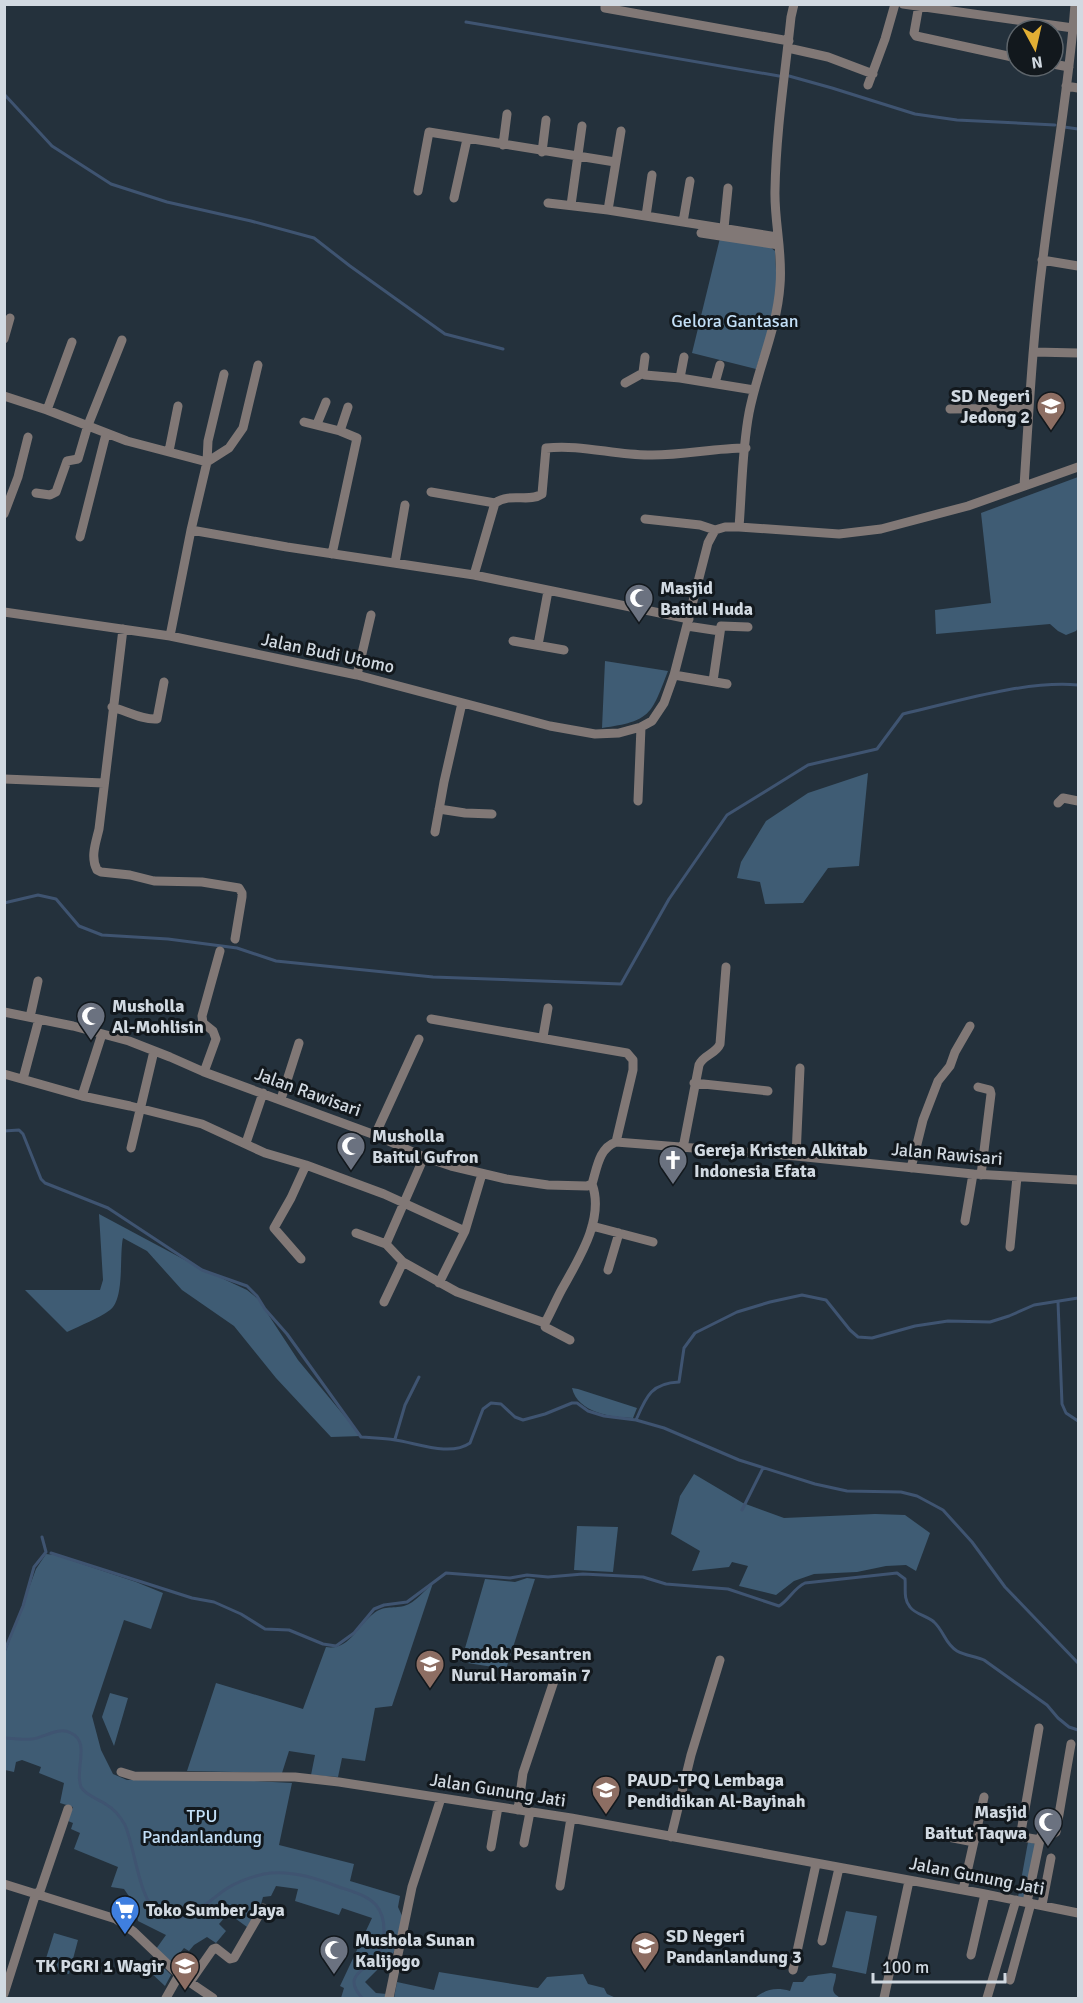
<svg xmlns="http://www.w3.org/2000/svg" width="1083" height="2003" font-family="Signika,sans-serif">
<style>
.green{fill:#3f5c74}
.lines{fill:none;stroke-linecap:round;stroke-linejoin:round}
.stream{stroke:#3f5471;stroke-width:3}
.minor{stroke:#817876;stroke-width:9}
.labels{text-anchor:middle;stroke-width:6;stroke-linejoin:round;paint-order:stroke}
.park-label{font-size:18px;fill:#c3dff7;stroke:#12181d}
.poi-label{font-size:18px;font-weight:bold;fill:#d1d9e1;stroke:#12181d;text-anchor:start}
.street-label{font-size:18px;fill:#d1d9e1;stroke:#12181d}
</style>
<rect width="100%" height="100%" fill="#24313c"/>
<!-- green -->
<path class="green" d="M720,238L770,247L775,251L777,290L770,326L756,369L692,353Z
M1078,477V628L1076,631L1066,635L1058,631L1050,624L936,634L935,610L991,603L981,513Z
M605,661L668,671C651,715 651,721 602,728Z
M868,773L859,866L828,868L803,903L765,904L760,882L737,878L741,862L766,821L808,793Z
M99,1214L198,1267L247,1290L258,1299L298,1360L361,1436L331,1437L276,1378L234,1326L182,1290L147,1251L123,1238C119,1255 125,1299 110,1310C98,1319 81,1325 67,1332L25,1290H100L103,1280Z
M572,1388L578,1389L637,1408L633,1418C611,1417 578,1413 572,1388Z
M694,1474L743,1503L784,1518L875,1514L905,1515L930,1533L916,1571L906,1565L886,1566L857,1572L814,1574L794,1581L776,1595L739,1586L748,1566L732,1562L729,1567L692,1571L700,1551L671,1534L680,1496Z
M577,1526L618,1527L613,1572L574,1570Z
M46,1554L55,1555L136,1582L163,1593L151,1629L124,1620L92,1716L101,1750L113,1774L127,1780H238L292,1783L279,1845L354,1864L350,1881L400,1896L398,1907L403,1918L397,1945L392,1956L395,1958L392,1965L378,1969L365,1982L376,1993L387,1994L386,1998H341L344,1988L340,1986L372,1918L342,1908L339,1915L295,1901L298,1889L276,1886L271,1896L263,1897L260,1908L247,1927L232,1916H226L219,1924L226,1931L216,1943L207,1937L194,1945L189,1951L184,1948L172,1963L156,1949L166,1935L138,1921L135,1905L124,1889L111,1887L118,1867L74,1849L80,1833L71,1829L73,1823L68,1821L73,1807L60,1803L64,1783L39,1773L41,1767L22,1760L16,1762L14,1772L5,1770L4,1656L36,1569Z
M527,1578L535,1579L506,1669L461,1662L485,1579L515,1582Z
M433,1583L392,1706L375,1708L365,1761L342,1758L338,1777L311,1775L315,1755L289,1751L282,1773L187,1771L216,1683L303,1709L326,1647C349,1651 357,1626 373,1614C383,1605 392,1609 404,1606C415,1603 425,1590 433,1583Z
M110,1693L128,1698L114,1746L102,1717Z
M1028,1842L1036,1844L1025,1898L1018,1897Z
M846,1911L877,1916L866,1974L832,1967Z
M54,1933L78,1940L69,1974L43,1968Z
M155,1959L171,1975L165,1986L150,1972Z
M439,1972L538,1988L547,1977L583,1974L588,1984L604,1988L607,1994L616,1998H394L397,1982L434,1990Z
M831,1973L836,1974C836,1986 827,1991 841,1998H755C766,1989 776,1987 790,1991L793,1982H803L808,1976Z"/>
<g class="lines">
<!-- stream -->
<path class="stream" d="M466,22L779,76
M789,76L832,88L915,114L957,120L1055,125
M4,94L52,146L111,184L167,202L251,221L314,238L350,266L445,334L503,349
M1064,127L1078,129
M4,903L38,895L56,899L79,926L102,935L168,939L237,948L276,961L433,977L621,984L669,899L727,815L808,765L877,749L903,714C955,702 1026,680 1078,685
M4,1131L19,1130L23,1134L41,1179L45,1183L108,1208L202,1270L247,1286L257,1296L265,1309L287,1334L361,1437C373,1438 384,1438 395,1440C417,1443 450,1457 470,1443L483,1409L491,1403L501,1404L515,1417L523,1420L545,1414L572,1403H577L588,1411L604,1416L636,1420L664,1428L739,1460L815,1484L847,1491L901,1492L917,1496L943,1510L972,1542L1005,1587L1078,1663
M1058,1302L1062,1404L1066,1413L1078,1421
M636,1420C646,1397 651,1383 679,1382L684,1348L695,1333L737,1312L770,1302L802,1295L826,1300L850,1330L858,1337L872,1338L915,1326L948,1321L990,1322L1009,1316L1034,1305L1078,1298
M395,1439L405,1405L419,1377
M742,1510L763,1468
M51,1553L192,1598L214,1602L241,1614L265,1629L289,1630L323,1644L336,1646L354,1633L374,1609L384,1605L407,1602L446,1573L510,1578L527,1575L548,1577L583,1574L643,1577L666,1584L728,1589L779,1606C789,1600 794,1588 805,1583L897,1573L905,1579C906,1588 903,1599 910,1607C915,1614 927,1616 934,1622C944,1631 945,1644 957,1651C966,1656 975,1656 984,1660L1047,1705L1058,1718L1069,1727L1078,1730
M4,1652L23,1606L34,1567L46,1552L42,1537
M4,1738C13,1738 23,1740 32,1739C44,1738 58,1726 71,1733C91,1742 74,1770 81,1787C86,1796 99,1799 107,1805C114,1809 121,1818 125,1825C135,1848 139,1900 158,1913C183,1930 208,1901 226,1889C237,1882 251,1877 264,1874C289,1869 317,1878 339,1887C351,1891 367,1895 376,1905C387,1918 387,1947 374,1959C360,1973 344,1977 362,1998"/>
<!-- minor -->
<path class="minor" d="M605,4V8L789,41
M903,4L1073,28
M919,5L914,33L916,36L1017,58
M788,48L828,57L873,74
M1053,64L1069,67
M868,85L885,39L895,4
M1066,86L1078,88
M503,145L507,114
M542,152L546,120
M418,191L429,132L615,162
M454,198L467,139
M548,203L608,210L777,237
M571,205L582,126
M608,210L621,131
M646,216L652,175
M683,222L690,181
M724,228L728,188
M701,233L779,245
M1042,260L1078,266
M4,339L10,318
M1034,352L1078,353
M645,357L643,372L645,375L680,378L754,390
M680,378L684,357
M625,383L643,373
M715,383L720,365
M4,396L47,410L127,441L207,462L229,448L243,428L258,365
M950,409L1029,408
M47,410L72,342
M304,422L340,431L357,438L332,554
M317,424L326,402
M340,431L348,407
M169,451L178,406
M1024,486C1029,410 1033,334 1043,258C1053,174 1069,90 1075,4
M431,492L495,503
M36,493L50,495L56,492L67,461L78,459L88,425L122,340
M4,514L18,477L28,437
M645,519L700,525L715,530
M739,527C742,489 742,450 749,413C757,370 777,330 780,285C783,253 774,221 775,190C776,132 785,74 791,17L794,4
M191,530L287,547L474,575L689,619
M80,537L106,434
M395,563L405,505
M474,575L495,503C511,492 529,503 542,494L546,448C580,444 614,455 648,455C681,456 713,448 746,448
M4,612L170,636L357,675L550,726L595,734L619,733L641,727L652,721L664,703L674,675L708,543L715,530L725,527H739L839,534L881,529L968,506L1078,467
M687,626L720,631
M123,629L99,829C96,842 90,857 97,870L101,872L130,875L154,881L202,882L239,888L242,893V897L235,939
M170,636L191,530L207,462L208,441L224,374
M513,641L564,650
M538,645L548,591
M357,675L371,615
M674,675L727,684
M713,681L721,626L748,627
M112,707C127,711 142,720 157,719L164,682
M4,779L104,783
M638,801L641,727
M1058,803L1063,798L1078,801
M439,809L465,813L492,814
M435,832L444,782L462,703
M4,1012L73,1026L129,1041L170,1057L204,1072L375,1135L424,1157L451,1166L506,1179L548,1185L587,1186L592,1184C597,1168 599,1148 616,1142L796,1156L973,1174L1078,1180
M30,1017L38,981
M431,1019L627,1053L633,1060V1070L616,1142
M543,1037L548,1008
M204,1072L216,1039L213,1031L203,1023L202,1016L220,951
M4,1074L82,1096L130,1106L202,1124L265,1153L306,1165L384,1194L465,1231
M23,1079L39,1019
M694,1083L768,1091
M978,1087L990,1090L991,1094L981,1175
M82,1096L102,1034
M281,1099L299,1043
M375,1135L419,1039
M246,1143L263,1093
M131,1148L154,1051
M683,1148L699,1065C703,1055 716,1054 720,1044L726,967
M796,1156L800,1068
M911,1168L923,1120L938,1081L950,1066L955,1052L970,1026
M965,1221L973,1174
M592,1226L653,1242
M356,1233L386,1244L403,1262L457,1292L545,1323V1327L570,1340
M386,1244L424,1157
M1010,1247L1017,1177
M301,1259L274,1228L291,1198L306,1165
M608,1270L619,1233
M439,1283L465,1231L482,1174
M384,1302L403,1262
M545,1323C551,1312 556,1300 562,1289C578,1260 605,1219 592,1184
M121,1772L134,1776L295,1777L339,1782L571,1818L985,1894L1078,1913
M518,1810L523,1773L554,1681
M938,1835L974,1842
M671,1837L691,1755L720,1660
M1040,1840L1042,1832L1053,1834L1056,1832L1071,1744
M524,1843L530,1812
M491,1847L498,1807
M4,1884L116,1919L134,1932L179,1975L213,1998
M560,1886L571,1818
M963,1890L984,1797
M39,1894L68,1809
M1027,1902L1040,1840L1023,1837L1021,1832L1039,1728
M1042,1905L1051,1858
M822,1941L839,1868
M971,1955L985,1894
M793,1970L816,1864
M1010,1980L1031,1903
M190,1982L213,1949L216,1948L230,1959L234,1958L263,1908
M4,1994L36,1893
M166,1998L179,1975
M389,1998L412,1887L441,1798
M884,1998L909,1881
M987,1998L1016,1900"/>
</g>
<!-- icons -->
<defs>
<g id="school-pin" transform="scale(1.5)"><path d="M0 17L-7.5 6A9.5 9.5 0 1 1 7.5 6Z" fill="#8d6e63" stroke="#12181d"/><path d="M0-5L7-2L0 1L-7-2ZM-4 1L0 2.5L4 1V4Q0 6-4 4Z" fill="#fff"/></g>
<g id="mosque-pin" transform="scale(1.5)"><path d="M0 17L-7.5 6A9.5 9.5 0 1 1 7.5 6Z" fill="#6b7280" stroke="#12181d"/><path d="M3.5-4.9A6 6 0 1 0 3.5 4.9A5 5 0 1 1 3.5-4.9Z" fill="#fff"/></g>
<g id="church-pin" transform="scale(1.5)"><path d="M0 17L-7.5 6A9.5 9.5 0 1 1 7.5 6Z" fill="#6b7280" stroke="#12181d"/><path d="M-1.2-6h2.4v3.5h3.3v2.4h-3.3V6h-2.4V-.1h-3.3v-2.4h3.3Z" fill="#fff"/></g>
<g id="supermarket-pin" transform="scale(1.5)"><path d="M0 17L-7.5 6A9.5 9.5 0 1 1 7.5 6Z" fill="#3f7fe0" stroke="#12181d"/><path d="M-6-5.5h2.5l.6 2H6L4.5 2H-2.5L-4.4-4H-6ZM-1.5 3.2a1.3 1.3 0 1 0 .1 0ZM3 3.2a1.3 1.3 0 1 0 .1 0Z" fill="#fff"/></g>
</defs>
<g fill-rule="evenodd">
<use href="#school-pin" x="1051" y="406"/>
<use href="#mosque-pin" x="639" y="598"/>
<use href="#mosque-pin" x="91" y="1016"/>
<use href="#mosque-pin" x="351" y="1146"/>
<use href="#church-pin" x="673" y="1160"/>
<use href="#school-pin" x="430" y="1664"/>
<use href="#school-pin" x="606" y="1790"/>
<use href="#mosque-pin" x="1048" y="1822"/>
<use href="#supermarket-pin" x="125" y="1910"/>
<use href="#school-pin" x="645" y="1946"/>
<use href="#mosque-pin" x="334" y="1950"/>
<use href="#school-pin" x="185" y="1966"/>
</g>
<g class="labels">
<!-- park labels -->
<g class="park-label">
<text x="735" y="327">Gelora Gantasan</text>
<text x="202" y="1822">TPU<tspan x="202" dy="21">Pandanlandung</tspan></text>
</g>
<!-- poi labels -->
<g class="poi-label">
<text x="1030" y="402" text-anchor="end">SD Negeri<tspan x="1030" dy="21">Jedong 2</tspan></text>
<text x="660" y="594">Masjid<tspan x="660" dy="21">Baitul Huda</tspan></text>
<text x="112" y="1012">Musholla<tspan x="112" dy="21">Al-Mohlisin</tspan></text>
<text x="372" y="1142">Musholla<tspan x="372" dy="21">Baitul Gufron</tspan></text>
<text x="694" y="1156">Gereja Kristen Alkitab<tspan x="694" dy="21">Indonesia Efata</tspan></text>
<text x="451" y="1660">Pondok Pesantren<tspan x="451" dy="21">Nurul Haromain 7</tspan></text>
<text x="627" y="1786">PAUD-TPQ Lembaga<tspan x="627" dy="21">Pendidikan Al-Bayinah</tspan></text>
<text x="1027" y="1818" text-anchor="end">Masjid<tspan x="1027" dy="21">Baitut Taqwa</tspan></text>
<text x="146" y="1916">Toko Sumber Jaya</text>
<text x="666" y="1942">SD Negeri<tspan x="666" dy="21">Pandanlandung 3</tspan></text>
<text x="355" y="1946">Mushola Sunan<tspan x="355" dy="21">Kalijogo</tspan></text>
<text x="164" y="1972" text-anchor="end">TK PGRI 1 Wagir</text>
</g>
<!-- street labels -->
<g class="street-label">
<text transform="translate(328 653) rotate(12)" y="6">Jalan Budi Utomo</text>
<text transform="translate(308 1092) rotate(20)" y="6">Jalan Rawisari</text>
<text transform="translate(947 1154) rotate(5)" y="6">Jalan Rawisari</text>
<text transform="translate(498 1790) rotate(9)" y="6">Jalan Gunung Jati</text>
<text transform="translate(977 1876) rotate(11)" y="6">Jalan Gunung Jati</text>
</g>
</g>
<!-- border -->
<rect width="1083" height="2003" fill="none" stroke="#d1d9e1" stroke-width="12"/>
<!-- north arrow -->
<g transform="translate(1035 48) rotate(172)"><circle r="28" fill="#12181d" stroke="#5e656b" stroke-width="1.5"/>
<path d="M0-4.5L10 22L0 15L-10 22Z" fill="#e2af34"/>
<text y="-9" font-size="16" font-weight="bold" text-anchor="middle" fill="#d1d9e1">N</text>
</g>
<!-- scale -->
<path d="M873 1973v9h132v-9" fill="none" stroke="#d1d9e1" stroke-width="3"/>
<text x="882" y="1973" font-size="18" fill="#d1d9e1" stroke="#12181d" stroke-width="4.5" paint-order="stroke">100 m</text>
</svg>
